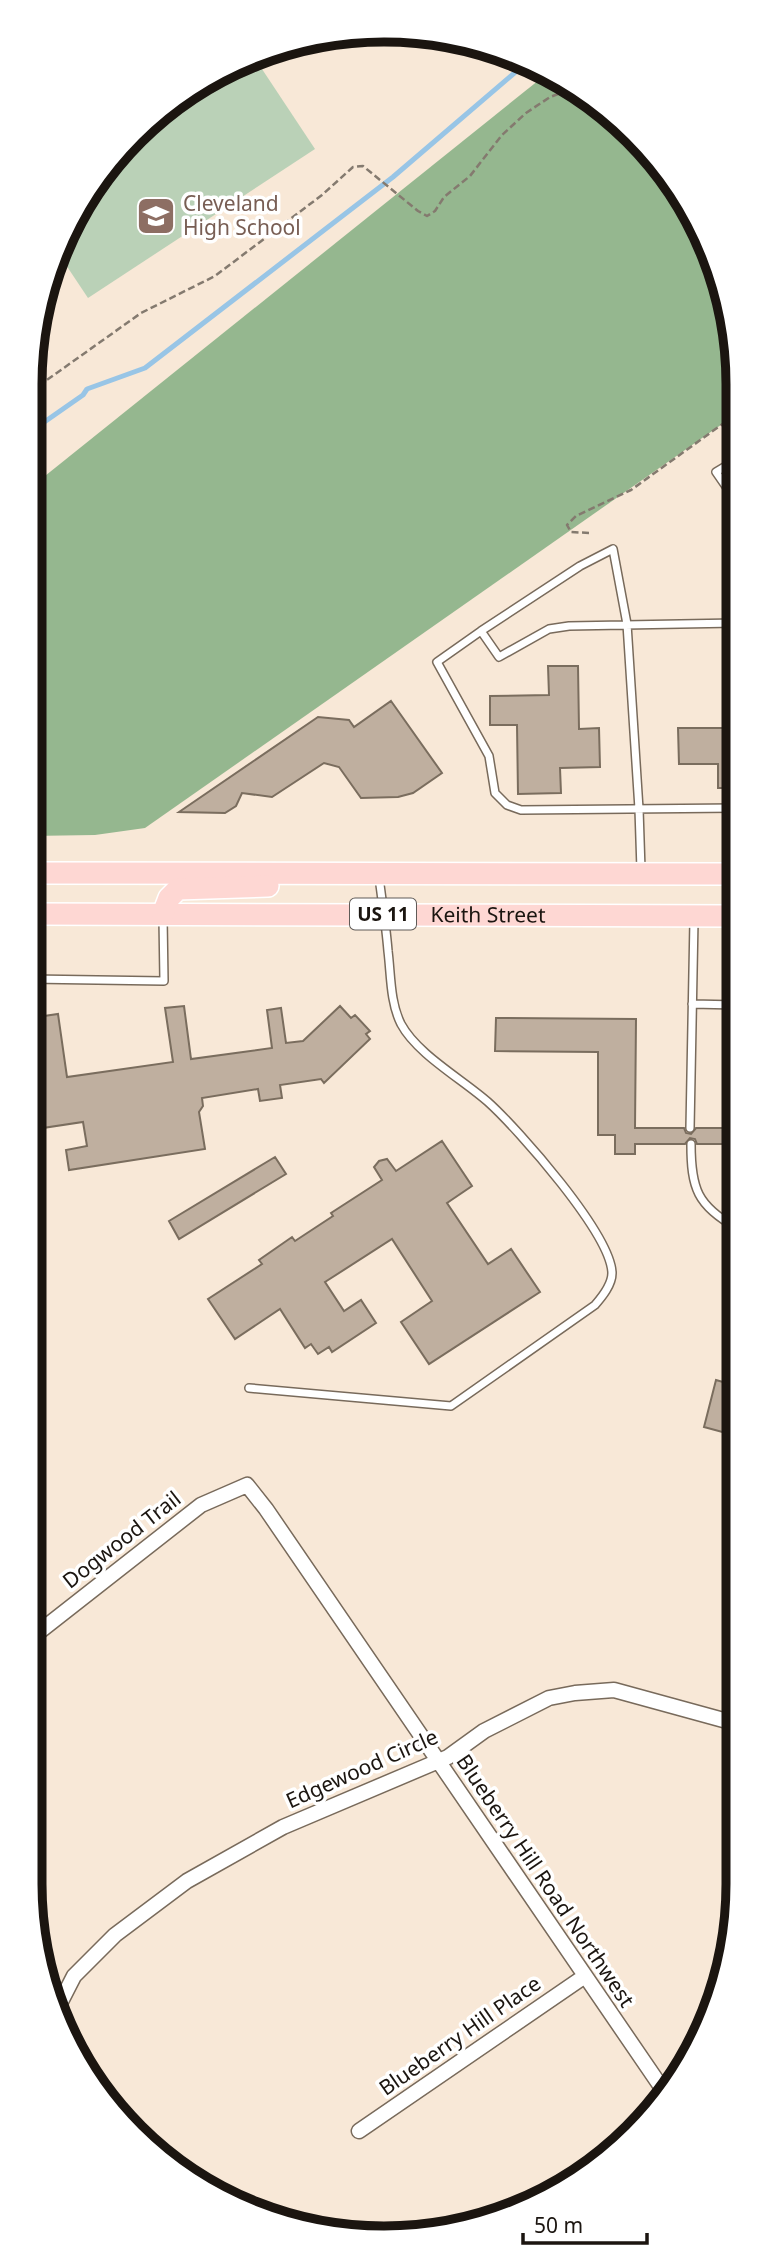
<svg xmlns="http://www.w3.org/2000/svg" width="768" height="2268" font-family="'Noto Sans',sans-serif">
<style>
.green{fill:#bad1b7}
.forest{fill:#95b78f}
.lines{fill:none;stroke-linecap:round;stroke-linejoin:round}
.stream{stroke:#98c5e6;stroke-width:5}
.building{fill:#bfaf9f;stroke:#7a6d5e;stroke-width:2}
.service-casing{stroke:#786a5b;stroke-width:10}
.minor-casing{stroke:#786a5b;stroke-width:17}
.primary-casing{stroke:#fff;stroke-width:24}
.path{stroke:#847a6f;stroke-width:2.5;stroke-dasharray:7 3.5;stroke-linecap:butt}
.service{stroke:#fff;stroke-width:7}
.minor{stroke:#fff;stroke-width:14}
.primary{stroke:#fed7d3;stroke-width:21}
.labels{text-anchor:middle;stroke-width:7;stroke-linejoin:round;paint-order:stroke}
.shield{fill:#fff;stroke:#5f5b58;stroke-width:2}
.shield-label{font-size:19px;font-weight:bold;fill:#1b1510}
.education-label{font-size:21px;fill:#785e54;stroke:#fff;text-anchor:start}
.street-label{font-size:21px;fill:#1b1510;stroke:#fff}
.rim{fill:none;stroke:#1b1510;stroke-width:9}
</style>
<rect width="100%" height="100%" fill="#f8e8d7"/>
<!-- green -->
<path class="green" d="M256,60L315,149L88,298L60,256L103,169L207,77Z"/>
<!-- forest -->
<path class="forest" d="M549,72L561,77L650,150L702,228L735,338V415L145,828L95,835L30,836V488Z"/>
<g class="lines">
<!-- stream -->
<path class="stream" d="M30,432L83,395L87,389L145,368L393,177L526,63"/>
</g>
<!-- building -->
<path class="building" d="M548,666H578L579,729L599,728L600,767L560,768L561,793L518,794L517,725H490V696L549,695Z
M391,701L442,773L413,793L398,797L361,798L339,767L324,763L272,797L242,793L236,806L225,813L179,812L318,717L349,720L354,727Z
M678,728H736V788H718V764H679Z
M184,1006L191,1059L272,1048L267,1010L281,1008L286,1043L303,1041L340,1006L351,1018L355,1015L370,1031L366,1034L370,1039L324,1083L321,1079L280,1085L282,1098L260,1101L258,1089L202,1098L203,1106L199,1112L205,1149L69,1170L66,1150L87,1146L83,1122L36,1129L30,1088V1018L58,1014L67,1077L173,1062L165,1008Z
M496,1018L636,1019L635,1128H684L686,1133L691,1134L696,1128H737V1144H697L695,1139L690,1138L685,1144H635V1154H615V1135H598V1052L495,1051Z
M442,1141L472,1186L447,1203L488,1264L511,1249L540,1292L429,1364L401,1322L432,1301L392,1239L325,1282L344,1311L361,1300L376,1323L332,1352L329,1347L318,1354L311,1344L305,1348L280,1309L235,1339L208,1299L262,1264L259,1260L292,1237L295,1241L333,1216L331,1213L382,1180L374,1167L379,1161L387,1159L396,1171Z
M275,1157L286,1174L179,1239L169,1221Z
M716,1380L737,1386V1436L704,1427Z"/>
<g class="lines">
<!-- service casing -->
<g class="service-casing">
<path id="service" d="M736,460L716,472L736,501
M736,623L569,626L549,629L499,657L481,631L437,662L489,756L495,793L507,805L521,810L736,808
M481,631L580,566L613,549L627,624L639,809L641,870
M30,979L164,981L163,918
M692,1004L737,1005
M690,1128L694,920
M691,1144C691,1188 697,1206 737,1228
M30,1156L39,1170
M249,1388L451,1406L595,1305C602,1297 612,1285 612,1273C611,1234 518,1129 488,1102C462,1079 417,1054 401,1024C390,1002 391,975 388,951C386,926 382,901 379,877"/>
</g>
<!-- minor casing -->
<g class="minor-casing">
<path id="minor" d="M30,1639L201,1505L247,1485L266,1509L666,2094
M55,2013L74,1976L115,1935L187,1881L283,1827L448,1757L484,1731L549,1698L575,1693L614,1690L738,1724
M359,2131L585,1976"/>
</g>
<!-- primary casing -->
<g class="primary-casing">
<g id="primary">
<path d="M30,873L736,874"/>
<path id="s1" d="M30,914L736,916"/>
<path d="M163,914L169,898L178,889L268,886"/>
</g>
</g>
<!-- path -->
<path class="path" d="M30,392L141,313L215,276L322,195L353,167L363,166L418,211L427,216L435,211L444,197L470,176L502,135L526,113L550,97L574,88
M589,533L571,532L567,525L576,516L631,490L735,415"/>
<!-- service -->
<use href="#service" class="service"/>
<!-- minor -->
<use href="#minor" class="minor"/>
<!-- primary -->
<use href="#primary" class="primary"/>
</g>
<!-- icons -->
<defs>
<g id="school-square" transform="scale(2.0125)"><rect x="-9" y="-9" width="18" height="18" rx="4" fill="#8d6e63" stroke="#fff"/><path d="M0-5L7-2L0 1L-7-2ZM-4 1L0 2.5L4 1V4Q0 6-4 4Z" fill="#fff"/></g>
</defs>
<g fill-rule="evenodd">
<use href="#school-square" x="156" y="216"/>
</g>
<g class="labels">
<!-- shield labels -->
<rect class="shield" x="350" y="898.5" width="66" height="31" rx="5"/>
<g class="shield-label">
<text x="383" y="921">US 11</text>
</g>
<!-- education labels -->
<g class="education-label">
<text x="183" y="211">Cleveland<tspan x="183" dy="24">High School</tspan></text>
</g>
<!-- street labels -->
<g class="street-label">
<text dy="7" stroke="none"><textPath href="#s1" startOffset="458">Keith Street</textPath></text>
<text transform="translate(122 1540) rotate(-38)" y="7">Dogwood Trail</text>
<text transform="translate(362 1769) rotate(-24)" y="7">Edgewood Circle</text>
<text transform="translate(545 1881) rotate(56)" y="7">Blueberry Hill Road Northwest</text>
<text transform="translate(460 2036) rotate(-35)" y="7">Blueberry Hill Place</text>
</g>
</g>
<!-- crop -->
<path d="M0 0H768V2268H0ZM384 42H384A342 342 0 0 1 726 384V1884A342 342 0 0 1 384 2226H384A342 342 0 0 1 42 1884V384A342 342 0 0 1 384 42Z" fill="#fff" fill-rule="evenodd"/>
<path class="rim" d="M384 42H384A342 342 0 0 1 726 384V1884A342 342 0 0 1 384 2226H384A342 342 0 0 1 42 1884V384A342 342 0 0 1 384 42Z"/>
<!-- scale -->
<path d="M523 2233v10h124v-10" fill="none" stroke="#1b1510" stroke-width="3.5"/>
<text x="534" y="2233" font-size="21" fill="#1b1510" stroke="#ffffff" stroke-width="5" paint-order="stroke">50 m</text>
</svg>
